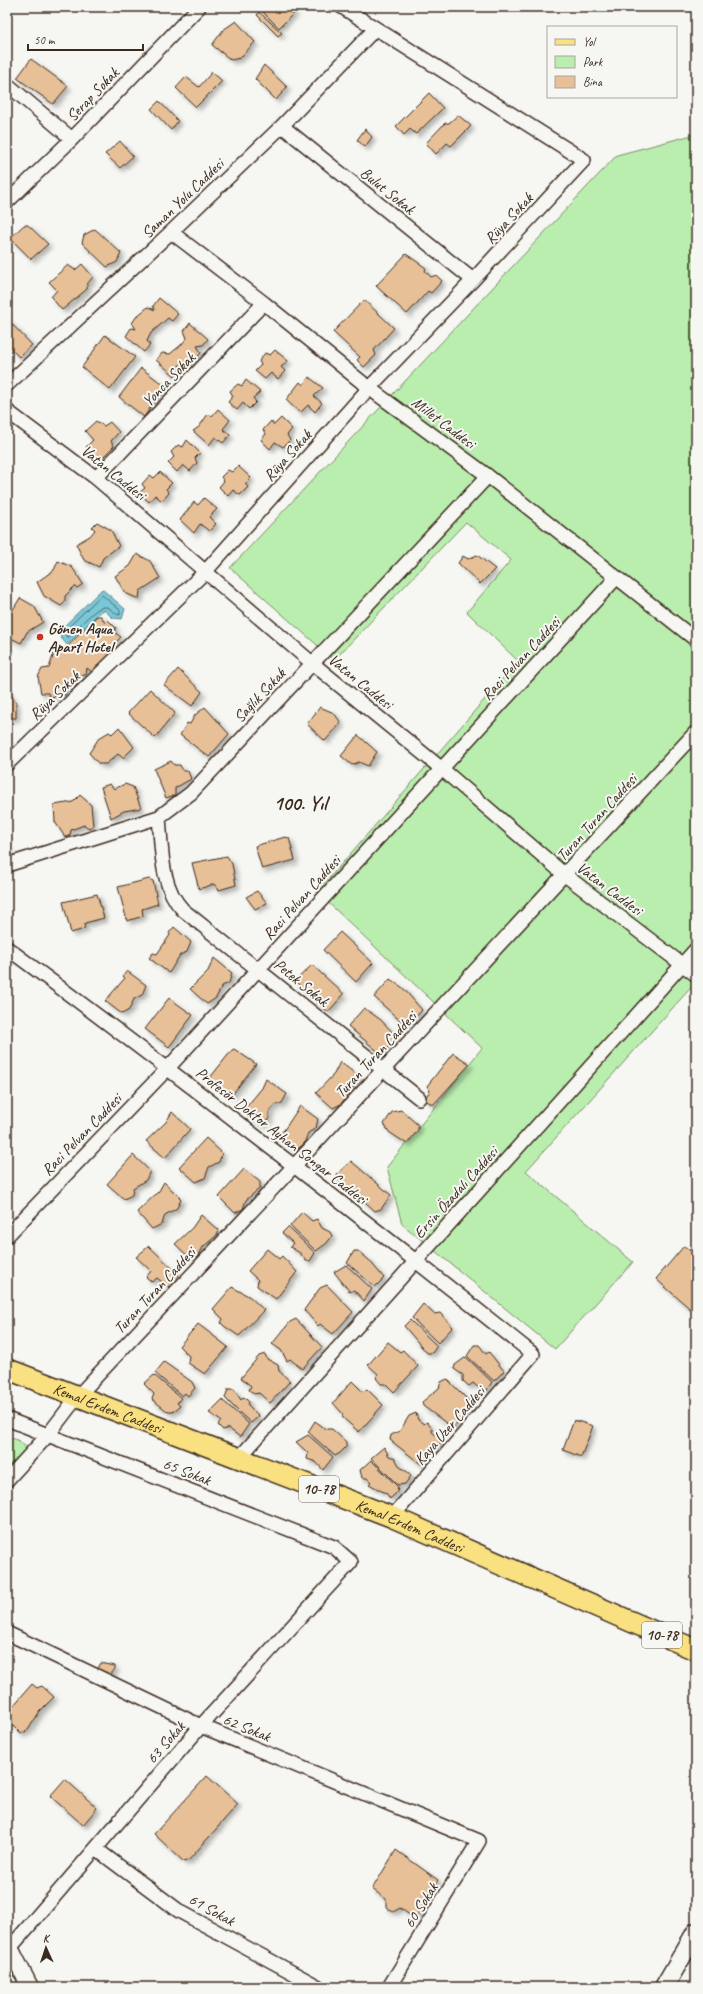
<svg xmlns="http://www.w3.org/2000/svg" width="703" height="1994" font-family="Caveat,sans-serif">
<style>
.green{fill:#baeeaf;stroke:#7a8c66}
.water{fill:#79c7d7;stroke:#60888d}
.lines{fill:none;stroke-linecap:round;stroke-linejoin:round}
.shore{stroke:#546968;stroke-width:1}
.building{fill:#e7c098;stroke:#3b2a1e;filter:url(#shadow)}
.minor-casing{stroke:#3b2a1e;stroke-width:16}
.tertiary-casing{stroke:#3b2a1e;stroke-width:19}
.secondary-casing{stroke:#3b2a1e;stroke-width:21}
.primary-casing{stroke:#3b2a1e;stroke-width:23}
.minor{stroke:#f6f6f2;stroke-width:13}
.tertiary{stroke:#f6f6f2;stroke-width:16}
.secondary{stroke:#f6f6f2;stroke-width:18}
.primary{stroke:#f9e181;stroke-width:20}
.poi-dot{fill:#c8321e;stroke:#f6f6f2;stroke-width:1.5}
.labels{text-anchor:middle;stroke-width:4;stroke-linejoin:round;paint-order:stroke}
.shield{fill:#f6f6f2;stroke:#73675e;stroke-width:1}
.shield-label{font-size:15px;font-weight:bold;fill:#3b2a1e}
.street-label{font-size:16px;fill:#3b2a1e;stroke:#f6f6f2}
.poi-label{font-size:16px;font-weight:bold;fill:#3b2a1e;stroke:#f6f6f2;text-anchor:start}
.district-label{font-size:20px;font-weight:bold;fill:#3b2a1e;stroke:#f6f6f2}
</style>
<defs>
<filter id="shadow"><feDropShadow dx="3.5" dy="3.5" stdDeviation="2" flood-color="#0004"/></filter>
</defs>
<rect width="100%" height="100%" fill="#f6f6f2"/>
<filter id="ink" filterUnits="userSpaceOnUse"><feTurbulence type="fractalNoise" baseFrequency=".025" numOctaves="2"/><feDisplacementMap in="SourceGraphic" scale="8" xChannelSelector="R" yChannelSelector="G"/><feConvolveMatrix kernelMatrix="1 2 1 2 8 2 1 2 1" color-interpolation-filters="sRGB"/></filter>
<g filter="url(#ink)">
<!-- green -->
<path class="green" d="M696,134V982L526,1171L633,1262L555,1349L402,1224L387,1167L482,1048L317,892L518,661L467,612L511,560L466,522L334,660L230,568L617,155Z
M7,1436L19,1441L27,1448L7,1471Z"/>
<!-- water -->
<path class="water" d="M102,589L125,609L122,619L113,618L104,610L98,614L67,645L57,633Z"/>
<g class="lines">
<!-- shore -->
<path class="shore" d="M102,595L120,610V615C114,615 111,606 104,607C95,607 76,630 69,637H67L64,632Z"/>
</g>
<!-- building -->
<path class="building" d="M258,7H288L295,12L279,28Z
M259,12L282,33L278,36L257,15Z
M236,21L255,42L240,58L231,60L212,45L223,30Z
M31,59L68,86L53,104L17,78Z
M264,65L287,87L276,100L255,79Z
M212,72L222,81L196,107L176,88L186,77L199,87Z
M429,93L443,108L416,134L410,129L404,135L396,126Z
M159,101L178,121L171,130L151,109Z
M458,115L471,126L451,146L447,143L436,154L426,143L445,123H449Z
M365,129L372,137L365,147L357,140Z
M120,141L133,156L120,168L105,154Z
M24,225H28L48,244L31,259L10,238Z
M95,229L121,253L117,262L107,267L82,243L84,235Z
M406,254L426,268L425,271L431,277L436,275L442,281L431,293L428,291L407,314L376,286Z
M82,264L93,277L87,284V289L62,310L51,297L57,290L49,282L68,265L75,270Z
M159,298L178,314L172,321L168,318L151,333L147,341L150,345L144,352L126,336L131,328L136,329L132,323L137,316L148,307L155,310L153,306Z
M364,300L394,328L374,350L376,355L364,367L357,360L360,357L333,332Z
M7,319L32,345L19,357L7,345Z
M190,323L208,339L203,345L197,346L201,353L187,367L179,365L180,370L175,376L156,360L162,353L170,354L181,345L187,338L184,331Z
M105,335L135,357L110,390L82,367Z
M275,350L288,361L281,367L285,371L278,379L271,373L265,379L255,371L261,365L259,361L265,353L270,355Z
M141,368L165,386L144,417L119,397Z
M309,377L323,388L314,396L322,403L315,412L308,405L300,413L286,400L300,382L303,385Z
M246,380L260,392L253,398L256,402L249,409L243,403L237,410L228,402L233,396L230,391L238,384L242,386Z
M218,409L230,420L223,429L230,435L223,443L215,437L209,445L193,431L199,427L208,414L212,416Z
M281,418L292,429L287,435L290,440L283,447L275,442L270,449L261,440L266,434L263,430L271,421L274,425Z
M96,421L104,426L110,422L119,432L111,441L114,446L99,461L86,447L93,440L85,431Z
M187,440L200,453L195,458L197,463L190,471L183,465L177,472L168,463L174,457L171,452L178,445L183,447Z
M238,466L251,478L245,484L248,487L240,495L233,490L228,496L219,487L224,481L221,477L228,470L232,472Z
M160,472L172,483L166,489L169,493L162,501L155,495L149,502L139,493L145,488L142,484L150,475L154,478Z
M204,498L217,509L209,517L216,524L209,531L200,524L194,533L180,520L194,502L198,505Z
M97,522L111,530L119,546L103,558L99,567L84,560L76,544L90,536L95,530L92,527Z
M137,554L150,561L160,578L140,591L139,599L125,593L115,576L130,566Z
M477,555L495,569L480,584L458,563L463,556L468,559Z
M58,561L72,567L83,584L77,588L75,586L65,596V602L61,606L44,596L37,582L54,570Z
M20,598L34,606L43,622L27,632L21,643L7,636V616L11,613Z
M97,616H101L105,623L108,620L116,628L114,632L121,637L114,644L120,651L96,675L87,668L86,675H79L76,686L67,687L65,695L50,697L48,693H41L38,677L42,669L49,668L54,653L67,647Z
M178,669L202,692L192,706L164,685Z
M7,689L16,703V718H7Z
M150,689L175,713L155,738L128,713Z
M205,707L229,734L209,757L180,735L187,723L190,724L195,715Z
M320,707L334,713L341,723L325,741L307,724Z
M119,727L134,747L123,758L118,754L106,764H99L89,753L99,738L109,732L112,734Z
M358,735L377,752L368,766L359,762L352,765L341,756Z
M171,761L174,765H180L183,771H188L191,779L175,788V795L166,798L154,769Z
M110,784L114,789L125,784L133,787L141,808L124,811L111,818L101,787Z
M80,795L91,805L93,826L89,828L84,825L71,830L70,835L65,837L55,822L54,805L73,802Z
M285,837L289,838L295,860L262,869L255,846Z
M7,850H11L14,859L7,861Z
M227,856L232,864L236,885L219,890L214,884L199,889L192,863Z
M149,879L153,881L158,904L142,909L143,916L127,921L118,887Z
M257,891L267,903L255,909L246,897Z
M97,894L104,918L85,923L84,929L71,933L63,902Z
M174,927L191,942L187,952L180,955L169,973L149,958L153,953L157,954L170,935L169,933Z
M340,932L373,963L356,982L323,950Z
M214,958L232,973L229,983L222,986L216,998L207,1004L190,989L208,971Z
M312,965L344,994L328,1012L295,981Z
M127,971L146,985L142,995L134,999L129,1010L122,1014L105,1001L125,978L123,976Z
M390,979L403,988L422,1010L407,1027L374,997Z
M169,998L193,1015L169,1047L145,1029Z
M364,1008L381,1020L397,1037L382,1055L348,1026Z
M234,1049L256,1064L231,1096L209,1079L232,1050Z
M453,1053L470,1064L433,1105L424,1099L430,1091L427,1086Z
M340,1062L360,1077L341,1104L333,1108L316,1093L334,1074Z
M266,1079L287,1094L282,1103L275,1105L269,1112V1120L261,1124L243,1111L262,1088Z
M300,1106L318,1119L316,1128L308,1133L304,1144L295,1151L277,1136L284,1130Z
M401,1110L418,1125V1130L407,1144L389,1132L384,1124L392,1112Z
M172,1112L190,1129L165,1158L146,1141L166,1122Z
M206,1138L222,1153L219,1162L209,1167L205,1178L196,1182L179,1167Z
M133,1155L150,1171L146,1180L133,1188L132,1195L124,1199L107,1184Z
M351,1161L391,1195L381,1209L375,1211L352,1190L338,1180L337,1174Z
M244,1169L260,1182V1188L246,1200L243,1209L235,1213L219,1197Z
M164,1182L181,1199L177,1208L165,1215L162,1224L152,1229L137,1212L159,1191Z
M302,1212L312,1221L317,1219L322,1228L330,1232L332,1236L327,1243L316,1251L290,1226Z
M201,1215L218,1230L217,1235L203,1247L199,1255L191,1259L175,1244L192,1228Z
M288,1227L315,1253L310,1261H306L300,1253L290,1247L293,1243L282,1233Z
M149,1246L178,1274V1280L172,1287L167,1286L157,1278L152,1282L146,1277L151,1271L136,1257Z
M684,1246L696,1255V1314L656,1279Z
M267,1249L279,1259L282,1256L297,1272L276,1299L257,1286L258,1280L248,1271Z
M354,1251H358L369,1260L384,1278L375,1287L347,1263Z
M346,1265L372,1289L364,1301L354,1290L350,1292L334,1272Z
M327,1285L353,1312L333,1334L320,1324L318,1326L304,1310L320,1288Z
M232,1287L250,1297L264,1310L239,1336L224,1326L221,1323L223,1319L213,1309Z
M423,1304L434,1314L440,1313L453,1327L438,1343L412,1318Z
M296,1319L322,1347L302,1369L290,1359L287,1361L281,1350L272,1344L290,1322Z
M410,1320L437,1346L432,1353H427L404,1326Z
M198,1324L228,1347L205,1374L188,1363L189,1356L179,1346Z
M388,1342L400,1352L403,1350L418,1366L394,1392L386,1384H381L376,1378L378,1374L368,1365Z
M474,1345H479L486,1354L489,1352L504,1371L494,1381L467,1356Z
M265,1354L267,1359L278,1365L279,1371L290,1381L270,1403L259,1393L254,1394L249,1390L251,1386L241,1378L259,1356Z
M466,1357L492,1382L485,1393L473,1383L469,1386L463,1381V1375L454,1369L455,1365Z
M164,1362L192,1382L195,1388L188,1396L185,1393L182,1396L155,1373Z
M154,1375L181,1398L177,1403L180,1406L173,1412H168L152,1399L154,1394L144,1384Z
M447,1379L473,1405L453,1428L423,1406L422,1402L439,1388L441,1382Z
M352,1381L363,1392L367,1389L383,1405L359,1432L342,1417L343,1414L333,1403Z
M228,1389H234L241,1400L244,1397L249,1402L248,1405L259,1416L251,1423L242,1415L225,1398Z
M222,1400L249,1424L240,1437L228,1428L223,1430L218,1425L221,1421L209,1413Z
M416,1413L418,1420L424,1424L427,1422L432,1428V1432L442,1440L422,1465L390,1440L391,1435L400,1431L409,1416Z
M574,1420L593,1426L581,1457L563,1450Z
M315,1421L326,1429H332L346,1442V1447L340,1453L335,1456L308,1432Z
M308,1435L333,1457L323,1470L316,1462L307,1459L308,1453L296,1442Z
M384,1447L389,1456L395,1458L400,1467L409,1473L411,1476L405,1484L398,1485L371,1458Z
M371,1460L398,1487L397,1492L390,1499L387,1494L369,1484L371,1482L367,1478H362L360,1470Z
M101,1663L115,1666V1669L110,1675L102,1673L97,1670Z
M32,1684L37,1688L42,1686L54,1697L40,1711L28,1730L21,1734L7,1720V1713Z
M207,1776L238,1804L189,1860L184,1862L154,1834Z
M65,1779L97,1808L83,1825L50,1796Z
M396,1850L438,1880L415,1919L400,1908L393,1912L386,1907V1899L372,1889Z"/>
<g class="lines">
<!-- minor casing -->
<g class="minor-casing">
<path id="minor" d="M7,84L72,139
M282,126L473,280
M7,202L72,139L199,7
M171,232L264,303L369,388L488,476L696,640
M7,385L171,232L282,126L375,29
M7,411L96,478L312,663L442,769L565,875L696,975
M96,478L264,303
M7,764L205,572L369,388L473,280L584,160L342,7
M159,817C162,849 160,886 183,910L419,1098
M7,865L159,817L191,793L488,476
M7,948C185,1080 360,1216 533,1354L392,1517
M7,1236L168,1068L616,578
M7,1419L334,1547L351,1562L201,1726L10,1948
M239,1458L696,949
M7,1480L48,1435L77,1397L294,1166L696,732
M7,1633L201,1726L479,1841L389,1987
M96,1849L179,1911L319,1987"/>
</g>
<!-- tertiary casing -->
<g class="tertiary-casing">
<path id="tertiary" d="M7,1942L30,1987"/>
</g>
<!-- secondary casing -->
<g class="secondary-casing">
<path id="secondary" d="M664,1987L696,1932"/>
</g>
<!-- primary casing -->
<g class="primary-casing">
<g id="primary">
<path id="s1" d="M7,1369L392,1517L696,1650"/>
</g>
</g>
<!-- minor -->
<use href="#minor" class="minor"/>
<!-- tertiary -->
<use href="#tertiary" class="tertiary"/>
<!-- secondary -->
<use href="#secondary" class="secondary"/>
<!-- primary -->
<use href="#primary" class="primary"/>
</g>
</g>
<!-- markers -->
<circle class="poi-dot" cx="40" cy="637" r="4"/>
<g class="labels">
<!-- shield labels -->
<g class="shield">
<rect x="299" y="1476" width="40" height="26" rx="3"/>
<rect x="642" y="1622" width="40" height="26" rx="3"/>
</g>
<g class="shield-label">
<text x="319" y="1494">10-78</text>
<text x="662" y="1640">10-78</text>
</g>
<!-- street labels -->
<g class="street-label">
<text transform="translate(92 94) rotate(-46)" y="6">Serap Sokak</text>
<text transform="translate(388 190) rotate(39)" y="6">Bulut Sokak</text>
<text transform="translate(182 198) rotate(-44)" y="6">Saman Yolu Caddesi</text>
<text transform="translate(508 218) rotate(-47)" y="6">Rüya Sokak</text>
<text transform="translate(168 379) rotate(-46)" y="6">Yonca Sokak</text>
<text transform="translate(444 422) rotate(37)" y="6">Millet Caddesi</text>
<text transform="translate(287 455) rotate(-48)" y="6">Rüya Sokak</text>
<text transform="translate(114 472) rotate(39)" y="6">Vatan Caddesi</text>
<text transform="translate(520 658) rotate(-47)" y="6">Raci Pelvan Caddesi</text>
<text transform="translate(361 681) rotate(39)" y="6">Vatan Caddesi</text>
<text transform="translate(54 695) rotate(-44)" y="6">Rüya Sokak</text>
<text transform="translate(259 695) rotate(-47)" y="6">Sağlık Sokak</text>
<text transform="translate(596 817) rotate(-48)" y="6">Turan Turan Caddesi</text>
<text transform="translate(610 888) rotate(37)" y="6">Vatan Caddesi</text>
<text transform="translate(301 897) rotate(-48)" y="6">Raci Pelvan Caddesi</text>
<text transform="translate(302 982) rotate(39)" y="6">Petek Sokak</text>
<text transform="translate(375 1054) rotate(-47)" y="6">Turan Turan Caddesi</text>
<text transform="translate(81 1134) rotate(-46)" y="6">Raci Pelvan Caddesi</text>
<text transform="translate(282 1135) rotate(38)" y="6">Profesör Doktor Ayhan Songar Caddesi</text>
<text transform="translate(455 1192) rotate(-48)" y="6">Ersin Özadalı Caddesi</text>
<text transform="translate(154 1290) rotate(-47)" y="6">Turan Turan Caddesi</text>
<text dy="6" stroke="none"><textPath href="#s1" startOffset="108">Kemal Erdem Caddesi</textPath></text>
<text transform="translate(449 1425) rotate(-49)" y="6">Kaya Uzer Caddesi</text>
<text transform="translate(187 1471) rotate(21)" y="6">65 Sokak</text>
<text dy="6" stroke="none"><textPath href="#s1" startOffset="432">Kemal Erdem Caddesi</textPath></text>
<text transform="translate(247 1727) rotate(22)" y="6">62 Sokak</text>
<text transform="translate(165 1742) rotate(-49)" y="6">63 Sokak</text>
<text transform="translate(420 1905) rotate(-58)" y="6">60 Sokak</text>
<text transform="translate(212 1909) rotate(29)" y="6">61 Sokak</text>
</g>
<!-- poi labels -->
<g class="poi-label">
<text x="48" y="634">Gönen Aqua<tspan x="48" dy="18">Apart Hotel</tspan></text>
</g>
<!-- district labels -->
<g class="district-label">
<text x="300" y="810">100. Yıl</text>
</g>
</g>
<!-- margin -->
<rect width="703" height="1994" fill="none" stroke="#f6f6f2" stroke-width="24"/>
<rect x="12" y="12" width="679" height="1970" fill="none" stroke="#3b2a1e" stroke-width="1.5" filter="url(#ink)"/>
<!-- legend -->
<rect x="547" y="26" width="130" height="72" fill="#f6f6f2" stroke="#aba49d"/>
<rect x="555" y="39" width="20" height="6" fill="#f9e181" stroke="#aba49d"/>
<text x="583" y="46" font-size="12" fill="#3b2a1e">Yol</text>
<rect x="555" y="56" width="20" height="12" fill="#baeeaf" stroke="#aba49d"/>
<text x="583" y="66" font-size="12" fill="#3b2a1e">Park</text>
<rect x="555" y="76" width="20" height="12" fill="#e7c098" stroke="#aba49d"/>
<text x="583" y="86" font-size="12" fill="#3b2a1e">Bina</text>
<!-- north arrow -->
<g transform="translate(46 1948) rotate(357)" stroke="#f6f6f2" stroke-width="3" paint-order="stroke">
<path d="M0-3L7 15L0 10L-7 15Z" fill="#3b2a1e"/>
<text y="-6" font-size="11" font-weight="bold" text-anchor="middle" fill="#3b2a1e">K</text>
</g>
<!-- scale -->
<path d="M28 44v6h115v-6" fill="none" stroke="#3b2a1e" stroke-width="2"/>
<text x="34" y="44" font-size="12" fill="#3b2a1e" stroke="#f6f6f2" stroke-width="3" paint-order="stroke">50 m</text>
</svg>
